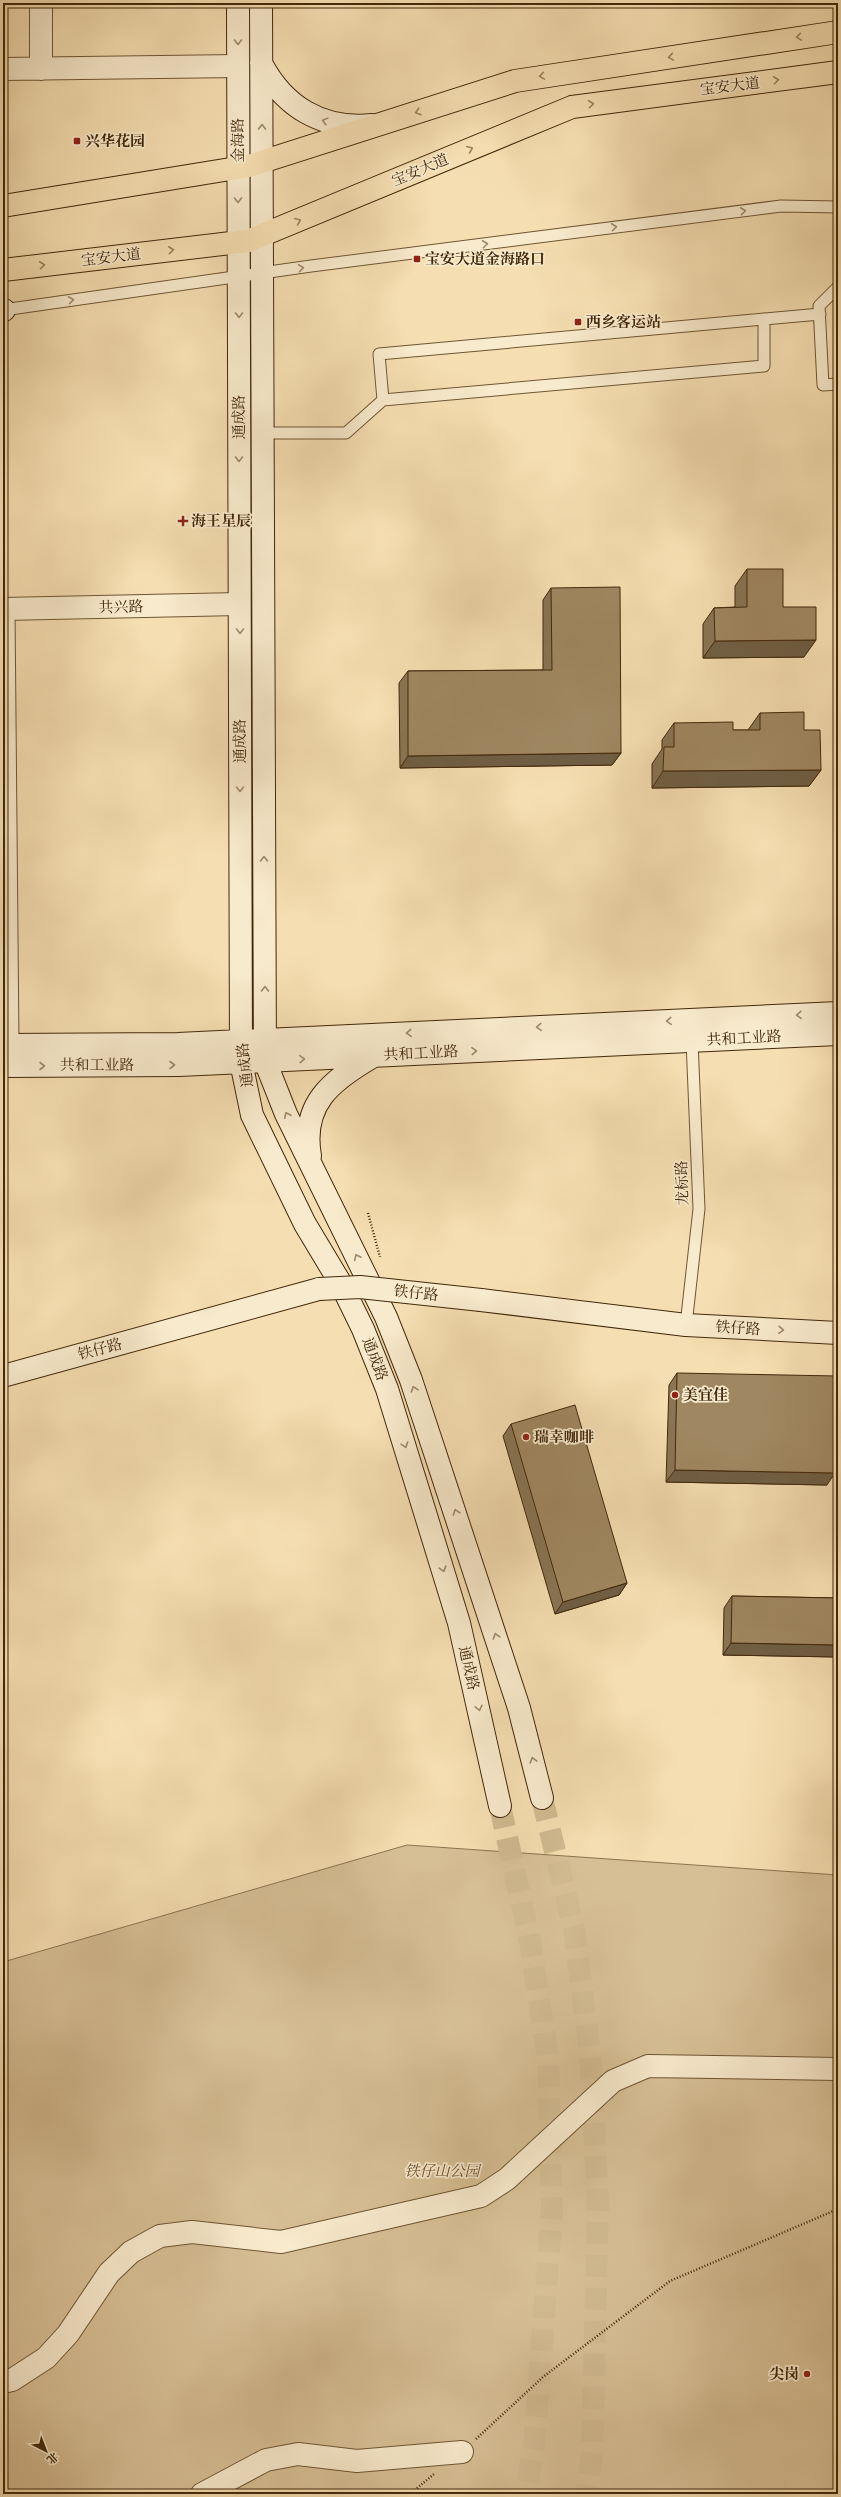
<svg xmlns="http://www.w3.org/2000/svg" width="841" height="2497" font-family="'IM FELL English','Noto Serif SC',serif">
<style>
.green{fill:#d7bf95;stroke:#8c7450}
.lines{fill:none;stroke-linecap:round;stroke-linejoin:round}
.secondary-tunnel{stroke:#d1ba90;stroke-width:22;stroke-dasharray:22 11;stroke-linecap:butt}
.lane-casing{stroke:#6f5634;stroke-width:13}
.street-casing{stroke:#6f5634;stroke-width:24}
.secondary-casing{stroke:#42280a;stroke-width:24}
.primary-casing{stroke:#42280a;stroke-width:24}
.path{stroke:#42280a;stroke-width:2.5;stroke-dasharray:1 2;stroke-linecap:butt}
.lane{stroke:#f8eacc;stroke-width:11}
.street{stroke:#f8eacc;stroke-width:22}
.secondary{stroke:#f8eacc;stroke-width:22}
.primary{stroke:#f5deb1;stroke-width:22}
.secondary-bridge-casing{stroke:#42280a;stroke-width:24;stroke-linecap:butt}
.secondary-bridge{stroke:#f8eacc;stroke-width:22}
.wall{fill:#897453;stroke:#42280a}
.shaded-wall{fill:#6f5e44;stroke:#42280a}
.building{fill:#9f8761;stroke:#42280a}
.oneway{stroke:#9c835e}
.oneway2{stroke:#9d896b}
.poi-dot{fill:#8f2418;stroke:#f8eacc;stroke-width:1.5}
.labels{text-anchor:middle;stroke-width:3.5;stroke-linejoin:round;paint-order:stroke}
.street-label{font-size:15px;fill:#42280a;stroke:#f8eacc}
.poi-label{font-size:15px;font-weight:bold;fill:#42280a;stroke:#f8eacc;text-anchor:start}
.park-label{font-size:15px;font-style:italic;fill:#674e2d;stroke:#f8eacc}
</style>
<rect width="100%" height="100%" fill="#f5deb1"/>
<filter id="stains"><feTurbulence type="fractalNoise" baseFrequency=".005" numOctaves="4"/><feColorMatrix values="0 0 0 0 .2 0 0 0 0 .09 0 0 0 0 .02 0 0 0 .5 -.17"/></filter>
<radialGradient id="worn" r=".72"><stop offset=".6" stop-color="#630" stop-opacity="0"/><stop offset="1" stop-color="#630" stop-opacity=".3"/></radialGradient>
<!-- green -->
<path class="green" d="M407,1845L838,1875V2494H3V1962Z"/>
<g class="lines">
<!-- secondary-tunnel -->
<path class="secondary-tunnel" d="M542,1798L574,1929L590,2052L598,2204L592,2457L586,2494
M500,1806L530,1941L548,2058L552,2210L534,2446L526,2494"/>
<!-- lane casing -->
<g class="lane-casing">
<path id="lane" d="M838,287L819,306L823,385L838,384
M3,310L311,266L781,206L838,207
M383,400L764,366V319
M263,433H346L383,400L379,354L820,314
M9,609L13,1045
M686,1325L699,1209L692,1041"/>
</g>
<!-- street casing -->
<g class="street-casing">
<path id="street" d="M41,3V69
M3,69L238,66
M3,609L239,604
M3,2382L12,2380L46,2358L68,2334L109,2273L131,2252L160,2236L192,2232L281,2242L481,2196L507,2179L613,2081L648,2066L838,2069
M202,2494L266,2460L298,2454L357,2461L462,2452"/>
</g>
<!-- secondary casing -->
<g class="secondary-casing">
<path id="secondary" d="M238,3L241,1062L252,1115L305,1224L341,1284L363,1329L387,1389L459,1623L500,1806
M261,3L265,1061L286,1114L386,1317L411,1380L519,1708L542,1798
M261,63C284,107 322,130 372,125
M3,310H4
M3,1045L178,1044L838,1013
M3,1066L179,1065L838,1034
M310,1156C301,1104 331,1081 372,1057
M481,1300L686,1325L838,1333
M3,1376L319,1289"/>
</g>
<!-- primary casing -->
<g class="primary-casing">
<path id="primary" d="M3,206L249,166L515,81L838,32
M3,270L248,241L572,107L838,72"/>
</g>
<!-- path -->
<path class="path" d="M368,1213L380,1257
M476,2439L543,2377L670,2281L838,2209
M410,2494L434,2474"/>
<!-- lane -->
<use href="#lane" class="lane"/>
<!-- street -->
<use href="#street" class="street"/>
<!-- secondary -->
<use href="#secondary" class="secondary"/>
<!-- primary -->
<use href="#primary" class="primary"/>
<!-- secondary-bridge casing -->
<g class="secondary-bridge-casing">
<path id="secondary-bridge" d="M319,1289L360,1287L481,1300"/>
</g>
<!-- secondary-bridge -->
<use href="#secondary-bridge" class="secondary-bridge"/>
</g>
<!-- wall -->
<path class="wall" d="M747,569L783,607L804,657L703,658V624L714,608L735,607V586Z
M551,588L621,753L612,765L400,768L399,683L408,671L543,670V600Z
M760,713L804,730L821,770L809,786L652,788V764L662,749V740L674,723L733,730H748Z
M677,1373L827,1485L666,1482L669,1385Z
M511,1424L627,1583L619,1595L555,1614L503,1436Z
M732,1596L838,1598V1657L723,1655L724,1608Z"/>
<!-- shaded-wall -->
<path class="shaded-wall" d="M816,640L804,657L703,658L715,641Z
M621,753L612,765L400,768L408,756Z
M821,770L809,786L652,788L663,771Z
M675,1470L835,1473L827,1485L666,1482Z
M627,1583L619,1595L555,1614L563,1602Z
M731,1643L838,1645V1657L723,1655Z"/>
<!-- building -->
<path class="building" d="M747,569H783V607H816V640L715,641L714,608L747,607Z
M620,587L621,753L408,756V671L552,670L551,588Z
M804,712V730H820L821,770L663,771L664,747H674V723L733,722V730H760V713Z
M677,1373L837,1376L835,1473L675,1470Z
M575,1405L627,1583L563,1602L511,1424Z
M732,1596L838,1598V1645L731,1643Z"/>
<!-- one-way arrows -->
<defs><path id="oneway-chevron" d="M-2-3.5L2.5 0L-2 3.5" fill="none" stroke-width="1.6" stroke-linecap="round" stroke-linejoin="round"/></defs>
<g class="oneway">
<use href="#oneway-chevron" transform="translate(799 37) rotate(171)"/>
<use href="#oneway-chevron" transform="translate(671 57) rotate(171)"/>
<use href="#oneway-chevron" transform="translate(542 76) rotate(171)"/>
<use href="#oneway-chevron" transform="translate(776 80) rotate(-7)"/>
<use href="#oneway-chevron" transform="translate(591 104) rotate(-7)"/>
<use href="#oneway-chevron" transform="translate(418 112) rotate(162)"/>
<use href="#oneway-chevron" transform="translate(470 149) rotate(-23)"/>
<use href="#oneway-chevron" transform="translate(298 221) rotate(-23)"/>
<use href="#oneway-chevron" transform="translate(171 250) rotate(-6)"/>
<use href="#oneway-chevron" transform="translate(42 265) rotate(-7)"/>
</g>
<g class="oneway2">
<use href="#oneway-chevron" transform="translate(238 42) rotate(90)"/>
<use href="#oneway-chevron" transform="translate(325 121) rotate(-165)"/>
<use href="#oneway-chevron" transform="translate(262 127) rotate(-90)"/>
<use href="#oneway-chevron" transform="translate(238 200) rotate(90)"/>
<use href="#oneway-chevron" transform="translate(743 211) rotate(-7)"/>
<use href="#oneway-chevron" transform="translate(614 227) rotate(-7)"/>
<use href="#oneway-chevron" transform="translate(485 244) rotate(-7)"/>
<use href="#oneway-chevron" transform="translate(301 268) rotate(-8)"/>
<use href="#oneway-chevron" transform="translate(71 300) rotate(-8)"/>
<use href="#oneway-chevron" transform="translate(239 315) rotate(90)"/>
<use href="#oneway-chevron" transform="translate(239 459) rotate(90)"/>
<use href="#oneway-chevron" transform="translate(240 631) rotate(90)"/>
<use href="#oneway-chevron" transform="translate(240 789) rotate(90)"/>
<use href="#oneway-chevron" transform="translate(264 859) rotate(-90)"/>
<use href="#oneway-chevron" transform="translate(265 989) rotate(-90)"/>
<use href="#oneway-chevron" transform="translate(799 1015) rotate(177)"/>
<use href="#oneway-chevron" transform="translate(669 1021) rotate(177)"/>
<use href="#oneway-chevron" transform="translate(539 1027) rotate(177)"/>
<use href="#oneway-chevron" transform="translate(409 1033) rotate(177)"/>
<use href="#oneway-chevron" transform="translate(474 1051) rotate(-3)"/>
<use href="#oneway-chevron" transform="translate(302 1059) rotate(-3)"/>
<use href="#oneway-chevron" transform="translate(172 1065)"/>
<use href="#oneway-chevron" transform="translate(42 1066)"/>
<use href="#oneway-chevron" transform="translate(287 1115) rotate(-115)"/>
<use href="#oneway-chevron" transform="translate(357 1257) rotate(-116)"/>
<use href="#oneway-chevron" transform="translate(781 1330) rotate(3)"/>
<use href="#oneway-chevron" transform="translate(414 1389) rotate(-109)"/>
<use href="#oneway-chevron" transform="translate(405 1445) rotate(72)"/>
<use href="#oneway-chevron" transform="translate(456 1512) rotate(-108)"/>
<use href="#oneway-chevron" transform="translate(443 1569) rotate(74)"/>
<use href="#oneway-chevron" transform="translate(496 1636) rotate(-108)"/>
<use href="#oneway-chevron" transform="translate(479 1708) rotate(77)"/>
<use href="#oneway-chevron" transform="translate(533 1760) rotate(-105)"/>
</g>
<!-- markers -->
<g class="poi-dot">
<rect x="73" y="137" width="8" height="8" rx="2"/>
<rect x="413" y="255" width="8" height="8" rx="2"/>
<rect x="574" y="318" width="8" height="8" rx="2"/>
<path d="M181 515h4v4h4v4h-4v4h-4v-4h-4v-4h4z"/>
<circle cx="675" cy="1395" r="4"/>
<circle cx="526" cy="1437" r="4"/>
<circle cx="807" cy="2374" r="4"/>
</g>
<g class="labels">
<!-- street labels -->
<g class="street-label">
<text transform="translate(730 86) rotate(-7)" y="5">宝安大道</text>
<text transform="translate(238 140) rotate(-90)" y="5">金海路</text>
<text transform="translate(420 170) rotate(-23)" y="5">宝安大道</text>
<text transform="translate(111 257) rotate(-7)" y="5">宝安大道</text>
<text transform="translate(239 417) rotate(-90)" y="5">通成路</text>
<text transform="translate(121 607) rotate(-1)" y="5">共兴路</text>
<text transform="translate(240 741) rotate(-90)" y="5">通成路</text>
<text transform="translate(744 1038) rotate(-3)" y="5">共和工业路</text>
<text transform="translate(421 1053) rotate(-3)" y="5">共和工业路</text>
<text x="97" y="1070">共和工业路</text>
<text transform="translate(245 1065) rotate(-97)" y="5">通成路</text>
<text transform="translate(682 1183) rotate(-92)" y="5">龙标路</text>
<text transform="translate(416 1293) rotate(6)" y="5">铁仔路</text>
<text transform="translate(738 1328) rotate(3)" y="5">铁仔路</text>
<text transform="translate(100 1349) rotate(-15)" y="5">铁仔路</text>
<text transform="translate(375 1359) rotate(69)" y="5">通成路</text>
<text transform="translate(469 1668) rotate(77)" y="5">通成路</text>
</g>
<!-- poi labels -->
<g class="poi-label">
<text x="85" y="146">兴华花园</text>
<text x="425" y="264">宝安大道金海路口</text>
<text x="586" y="327">西乡客运站</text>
<text x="191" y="526">海王星辰</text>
<text x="683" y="1400">美宜佳</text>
<text x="534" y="1442">瑞幸咖啡</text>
<text x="799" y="2379" text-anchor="end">尖岗</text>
</g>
<!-- park labels -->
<g class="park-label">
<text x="442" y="2176">铁仔山公园</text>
</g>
</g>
<!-- margin -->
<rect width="841" height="2497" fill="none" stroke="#f5deb1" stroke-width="16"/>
<rect x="4" y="4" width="833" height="2489" fill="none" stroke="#42280a" stroke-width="2"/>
<rect x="8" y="8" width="825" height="2481" fill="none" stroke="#42280a"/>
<!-- north arrow -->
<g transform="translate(46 2451) rotate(138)" stroke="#f8eacc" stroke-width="3" paint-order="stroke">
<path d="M0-3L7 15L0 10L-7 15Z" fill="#42280a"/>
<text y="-6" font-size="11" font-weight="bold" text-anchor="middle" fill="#42280a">北</text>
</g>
<rect width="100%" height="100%" filter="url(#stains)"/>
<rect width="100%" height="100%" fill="url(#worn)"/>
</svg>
